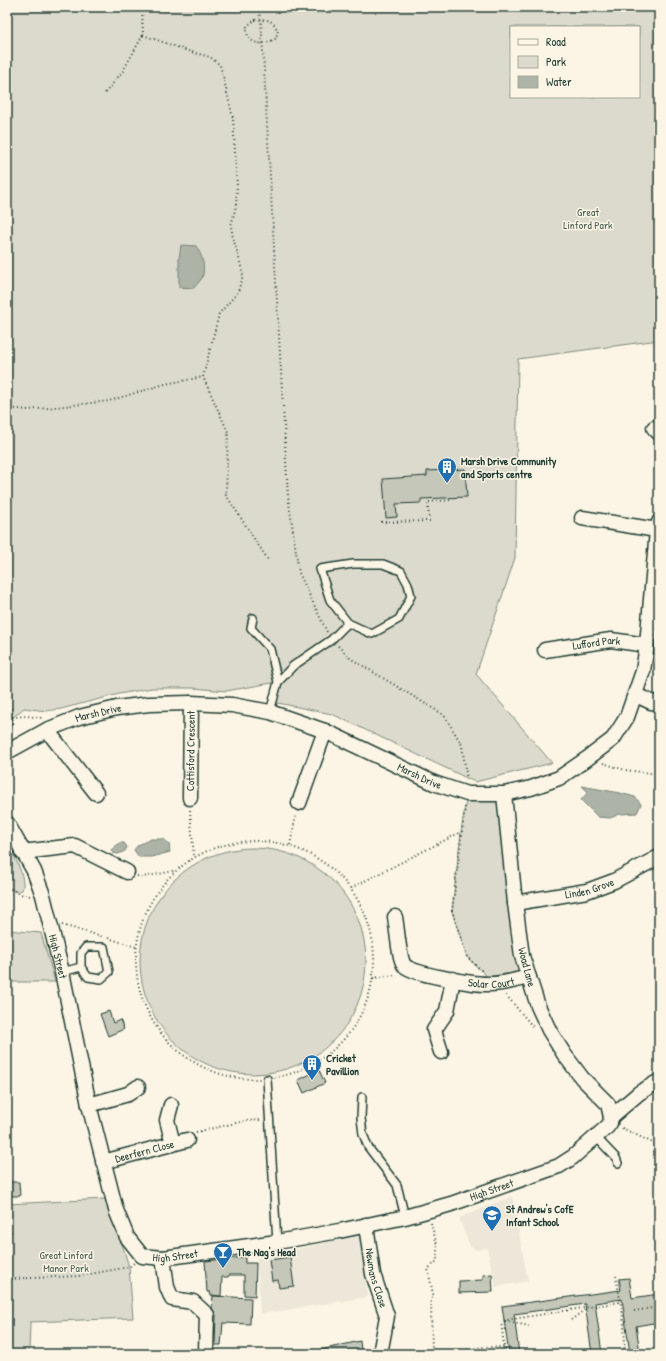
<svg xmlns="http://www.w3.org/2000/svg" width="666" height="1361" font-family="'Patrick Hand',sans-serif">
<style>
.built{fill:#ece7d8}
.green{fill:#dcdacc;stroke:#7e8c80;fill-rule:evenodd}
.water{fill:#aeb3a7;stroke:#758479}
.building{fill:#c5c7b9;stroke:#1f3d34}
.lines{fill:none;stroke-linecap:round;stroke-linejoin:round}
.lane-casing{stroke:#1f3d34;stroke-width:10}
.street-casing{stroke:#1f3d34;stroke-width:17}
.path{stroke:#1f3d34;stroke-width:2;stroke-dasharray:1 3;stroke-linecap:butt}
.lane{stroke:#fcf5e5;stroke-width:7}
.street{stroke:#fcf5e5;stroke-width:14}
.labels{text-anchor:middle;stroke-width:3;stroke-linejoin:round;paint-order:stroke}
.park-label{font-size:11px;fill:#455c52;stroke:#fcf5e5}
.poi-label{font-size:11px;font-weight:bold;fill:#1f3d34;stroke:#fcf5e5;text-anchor:start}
.street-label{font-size:11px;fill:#1f3d34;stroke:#fcf5e5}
</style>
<rect width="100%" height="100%" fill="#fcf5e5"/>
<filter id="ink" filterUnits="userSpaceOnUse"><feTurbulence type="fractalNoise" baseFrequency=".025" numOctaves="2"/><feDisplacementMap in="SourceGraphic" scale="8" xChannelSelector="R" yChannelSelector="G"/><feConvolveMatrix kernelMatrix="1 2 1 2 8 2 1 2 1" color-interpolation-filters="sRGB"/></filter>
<g filter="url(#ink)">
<!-- built -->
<path class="built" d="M512,1196L528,1281L496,1287L487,1248L476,1250L470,1246L459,1218Z
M360,1235L368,1297L260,1314L257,1258Z"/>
<!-- green -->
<path class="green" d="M7,7H659V340L518,359L515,558L476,674L552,763L475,782L332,714L273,702L278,682L226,691L194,688H152L119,694L61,709L46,711L24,708L13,717L11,726L7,731ZM511,27H639V97H511Z
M467,794H504L529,977L495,984L467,957L452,911L461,832Z
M7,842C13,854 27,878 22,890L16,892L7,887Z
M140 961a113 113 0 1 1 226 0a113 113 0 1 1-226 0Z
M7,930L41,933L55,982H7Z
M105,1199L123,1247L129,1267L133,1318L30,1322L29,1354H7V1204Z"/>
<!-- water -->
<path class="water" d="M181,245L196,246C202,255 206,267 202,278C200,281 196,285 194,288L179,287V259Z
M582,786L620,793L635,797L641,804L637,813L620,814L610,818L598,817L581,800L588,792Z
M151,839H163L169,844L170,852L152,857H139L134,850L138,845Z
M119,843H124L127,847L125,851L118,854L113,853L111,850Z"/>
<!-- building -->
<path class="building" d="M465,469L467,497L421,499V503L396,504L397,517L386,518L383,479L427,476V471Z
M109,1011L113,1023L120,1020L124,1029L108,1036L100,1014Z
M319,1070L325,1083L304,1093L298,1080Z
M7,1182H19L20,1196H7Z
M245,1257V1263H256L255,1296L244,1295V1275H229L228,1277H222L221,1296L209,1295L210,1292H207L205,1261Z
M290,1257L294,1286L279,1288L278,1280L272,1281L269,1260Z
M492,1274L493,1292L459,1293V1281L483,1280V1275Z
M629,1278L632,1298L659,1294V1322L636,1326L639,1346L638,1354H628L629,1346L622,1299L595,1303L602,1354H592L585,1304L514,1314L519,1354H509L502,1306L621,1290L619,1279Z
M213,1296L251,1298L250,1324L223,1323L221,1345H215L216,1315L212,1308Z
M360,1341L361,1351L342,1354H320V1350Z"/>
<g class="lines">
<!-- lane casing -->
<g class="lane-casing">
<path id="lane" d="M353,564H383L401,571L408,584L411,596L399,619L372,634L348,623L330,600L320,569Z
M253,618L251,628L270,649L278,682
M270,712L278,682L293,666L331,640L348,623
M62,972L81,967V953L86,947H104L109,972L101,979L88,977L81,967
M267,1079L277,1242
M362,1097L361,1118L363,1134L368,1147L397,1185L405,1217
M596,1137L616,1158L618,1163"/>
</g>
<!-- street casing -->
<g class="street-casing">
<g id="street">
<path d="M654,428L659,433"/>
<path d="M582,518L657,530"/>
<path id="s1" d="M545,650L611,640L647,645"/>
<path d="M636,695L651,702L659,703"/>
<path d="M47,730L96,793"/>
<path id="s2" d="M7,752L47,730L79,717L117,708L149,704L191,703L232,705L270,712L325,731L434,783L467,794H504L531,788L559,778L588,758L613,739L627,717L643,671L647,645L657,530L659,522"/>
<path id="s3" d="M190,798L191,703"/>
<path d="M299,803L325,731"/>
<path id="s4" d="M7,823L34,871L43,895L62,972L89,1105L116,1210L127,1237L142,1256L163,1258L277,1242L339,1231L405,1217L451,1204L559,1166L573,1157L607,1127L610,1123L611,1117L608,1104L582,1078L564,1054L549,1030L538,1006L522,956L515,903L504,794"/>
<path d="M22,852L75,846L127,872"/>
<path id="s5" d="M515,903L587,891L614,881L659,857"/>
<path id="s6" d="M395,917C397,928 399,958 404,965C410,974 474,984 487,984C501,985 515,980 529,977"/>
<path d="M441,1052L434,1030L447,1011L453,979"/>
<path d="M89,1105L128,1094L138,1087"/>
<path d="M171,1105L167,1120L173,1144"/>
<path d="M611,1117L639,1093L659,1081"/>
<path id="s7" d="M103,1162L187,1140"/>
<path id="s8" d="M366,1225L373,1274L387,1316L380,1354"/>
<path d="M163,1258L167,1287L172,1299L193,1302L207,1315L206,1352L207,1354"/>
</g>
</g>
<!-- path -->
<path class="path" d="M142,7L143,35L191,52L210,57L220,65L223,76L233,118L237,185L236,206L231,226L233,238L239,258L243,275L238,292L219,314L203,377L228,432L226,495L268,560
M258,7L261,21L263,52L288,496L299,573L327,632
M255,20C268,19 273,19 278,32L275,39C261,47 245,44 247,26Z
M105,93L123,71L143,35
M7,408L29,410L109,401L165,384L203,377
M381,522L429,521L428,502L451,500
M338,646L350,658L444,715L462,745L467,780
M7,693L13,717L27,716L42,718
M7,716L13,717L11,726L7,731
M603,763L625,770L659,774
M465,807L452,911L467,957L482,971
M190,810L194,857
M136 960a119 119 0 1 1 238 0a119 119 0 1 1-238 0Z
M290,845L296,815
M137,876L143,877L174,871
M7,887L23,895L30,896
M351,888L461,832
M62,925L104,937
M108,938L136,947
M373,978L395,975
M506,995L533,1027
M622,1128L659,1146
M196,1132L245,1121L261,1120
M7,1220C12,1227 11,1234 7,1242
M431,1223L437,1245V1261L428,1269L433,1294L431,1301L432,1354
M616,1276C620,1301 627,1328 624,1354
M7,1279L79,1276L129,1267L134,1263
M634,1311L659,1307
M571,1320L587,1308
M505,1321L529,1326
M439,1354L484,1347H504
M505,1354L501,1321L620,1302"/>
<!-- lane -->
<use href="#lane" class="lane"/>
<!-- street -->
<use href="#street" class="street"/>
</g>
</g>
<!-- icons -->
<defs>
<g id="building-pin" transform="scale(1)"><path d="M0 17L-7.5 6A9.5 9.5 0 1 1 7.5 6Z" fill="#1f6fb2" stroke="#fcf5e5"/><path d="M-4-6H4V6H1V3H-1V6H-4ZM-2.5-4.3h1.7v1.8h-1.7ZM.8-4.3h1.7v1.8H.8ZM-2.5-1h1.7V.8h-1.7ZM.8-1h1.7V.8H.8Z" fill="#fff"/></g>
<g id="school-pin" transform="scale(1)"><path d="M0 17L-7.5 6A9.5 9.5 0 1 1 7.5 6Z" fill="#1f6fb2" stroke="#fcf5e5"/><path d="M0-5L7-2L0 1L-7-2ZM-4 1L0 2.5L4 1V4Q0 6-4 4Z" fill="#fff"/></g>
<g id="bar-pin" transform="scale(1)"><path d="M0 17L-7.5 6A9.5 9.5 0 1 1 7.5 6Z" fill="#1f6fb2" stroke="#fcf5e5"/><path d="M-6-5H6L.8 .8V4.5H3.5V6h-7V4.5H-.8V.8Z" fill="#fff"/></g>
</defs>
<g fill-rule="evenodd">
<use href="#building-pin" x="447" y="467"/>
<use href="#building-pin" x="312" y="1064"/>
<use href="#school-pin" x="492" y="1215"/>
<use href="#bar-pin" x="223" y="1252"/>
</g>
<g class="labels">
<!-- park labels -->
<g class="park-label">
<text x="588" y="216">Great<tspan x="588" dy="13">Linford Park</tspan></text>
<text x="66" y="1259">Great Linford<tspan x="66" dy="13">Manor Park</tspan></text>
</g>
<!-- poi labels -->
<g class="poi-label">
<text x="461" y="465">Marsh Drive Community<tspan x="461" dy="13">and Sports centre</tspan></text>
<text x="326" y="1062">Cricket<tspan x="326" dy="13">Pavillion</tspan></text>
<text x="506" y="1213">St Andrew's CofE<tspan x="506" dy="13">Infant School</tspan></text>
<text x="237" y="1256">The Nag's Head</text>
</g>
<!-- street labels -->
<g class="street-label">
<text dy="4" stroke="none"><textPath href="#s1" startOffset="52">Lufford Park</textPath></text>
<text dy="4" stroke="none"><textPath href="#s2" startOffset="100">Marsh Drive</textPath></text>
<text dy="4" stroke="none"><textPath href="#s3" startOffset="47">Cottisford Crescent</textPath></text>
<text dy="4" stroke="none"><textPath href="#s2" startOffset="436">Marsh Drive</textPath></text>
<text dy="4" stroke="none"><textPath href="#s5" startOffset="76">Linden Grove</textPath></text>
<text dy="4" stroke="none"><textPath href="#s4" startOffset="144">High Street</textPath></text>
<text transform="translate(527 967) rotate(75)" y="4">Woad Lane</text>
<text dy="4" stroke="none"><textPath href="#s6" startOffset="139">Solar Court</textPath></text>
<text dy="4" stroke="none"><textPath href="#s7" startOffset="43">Deerfern Close</textPath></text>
<text dy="4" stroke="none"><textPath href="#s4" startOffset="815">High Street</textPath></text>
<text dy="4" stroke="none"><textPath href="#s4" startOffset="491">High Street</textPath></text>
<text dy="4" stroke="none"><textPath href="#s8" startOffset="54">Newmans Close</textPath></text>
</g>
</g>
<!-- margin -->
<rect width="666" height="1361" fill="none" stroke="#fcf5e5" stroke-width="24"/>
<rect x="12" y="12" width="642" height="1337" fill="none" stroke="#1f3d34" stroke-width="1.5" filter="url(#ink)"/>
<!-- legend -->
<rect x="510" y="26" width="130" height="72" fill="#fcf5e5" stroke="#a4ab9e"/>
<rect x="518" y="39" width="20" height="6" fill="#fcf5e5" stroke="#a4ab9e"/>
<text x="546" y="46" font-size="12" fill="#1f3d34">Road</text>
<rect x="518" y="56" width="20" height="12" fill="#dcdacc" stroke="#a4ab9e"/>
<text x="546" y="66" font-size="12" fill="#1f3d34">Park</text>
<rect x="518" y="76" width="20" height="12" fill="#aeb3a7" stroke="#a4ab9e"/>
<text x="546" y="86" font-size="12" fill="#1f3d34">Water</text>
</svg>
